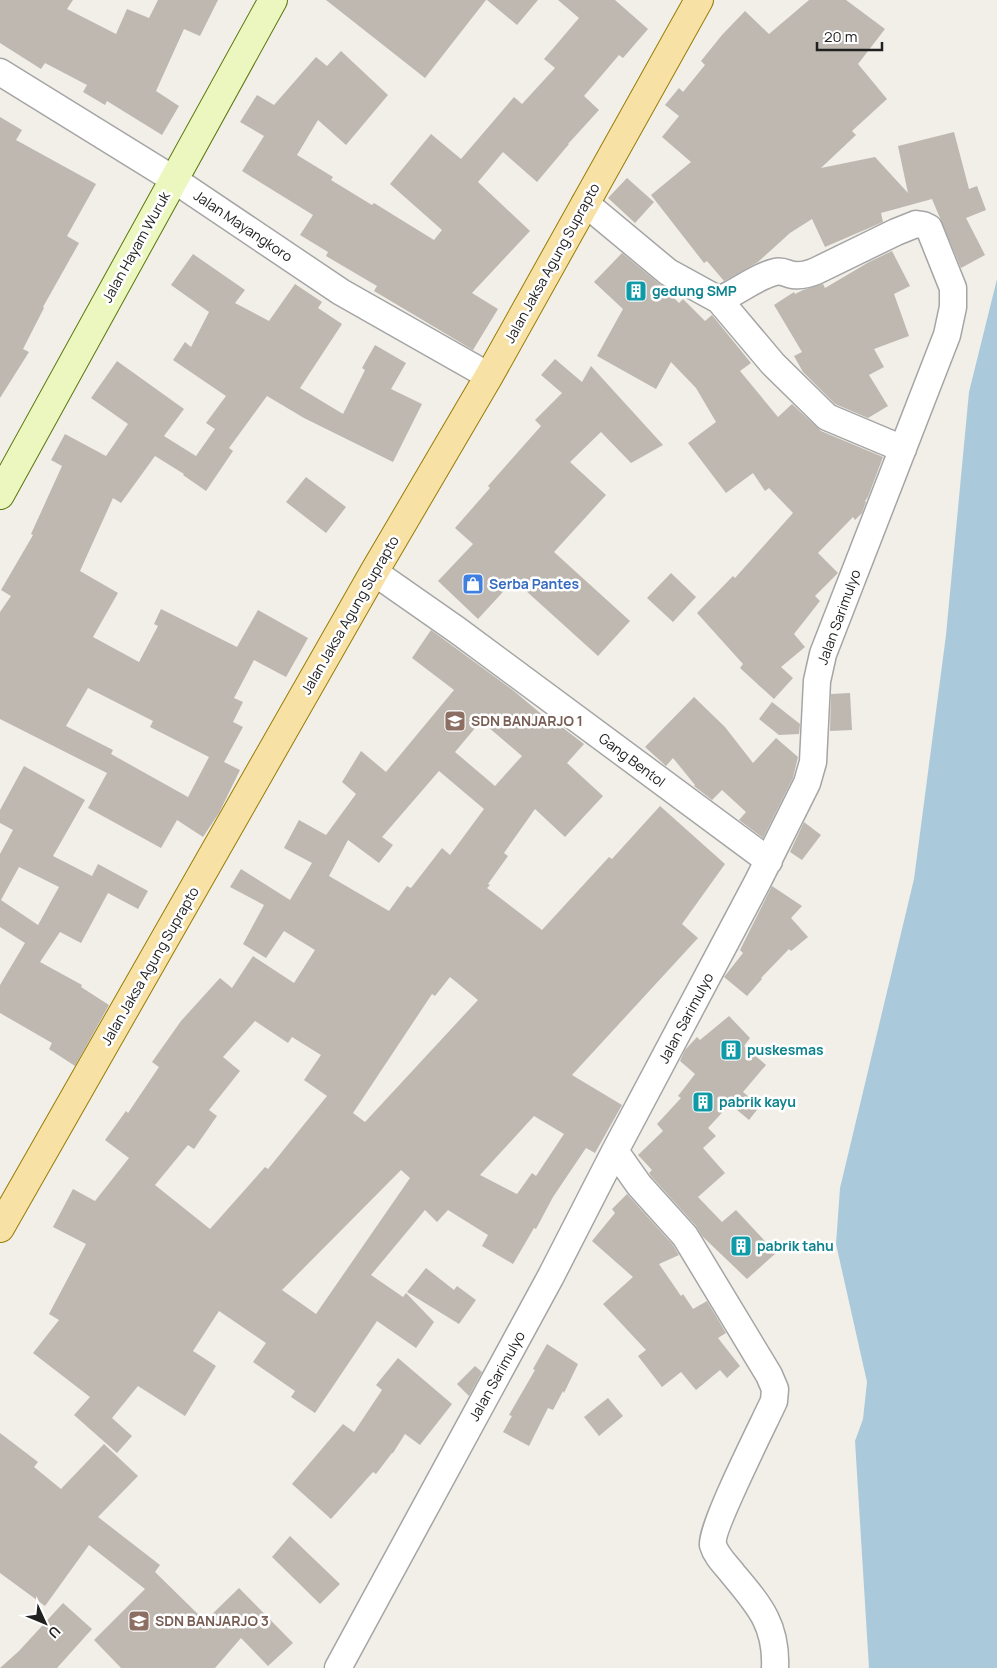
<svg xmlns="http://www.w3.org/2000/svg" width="997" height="1668" font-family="Manrope,sans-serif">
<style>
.water{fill:#aacadc}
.building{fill:#beb8b1;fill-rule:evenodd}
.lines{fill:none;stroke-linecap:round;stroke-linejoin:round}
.street-casing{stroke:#a5a5a5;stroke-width:29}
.secondary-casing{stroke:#5a760a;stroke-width:30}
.primary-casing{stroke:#977c06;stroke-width:30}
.street{stroke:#fff;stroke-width:26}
.secondary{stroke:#ecf7bf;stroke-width:28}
.primary{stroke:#f8e1a5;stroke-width:28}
.labels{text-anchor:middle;stroke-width:5;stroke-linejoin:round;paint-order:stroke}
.street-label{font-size:14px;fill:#212121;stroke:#fff}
.culture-label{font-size:14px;font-weight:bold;fill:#0d838f;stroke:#fff;text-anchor:start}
.shop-label{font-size:14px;font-weight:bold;fill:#366cbe;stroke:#fff;text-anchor:start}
.education-label{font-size:14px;font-weight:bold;fill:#785e54;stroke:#fff;text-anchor:start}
</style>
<rect width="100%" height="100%" fill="#f1efe8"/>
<!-- water -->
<path class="water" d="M997,279V1668H869L855,1441L863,1419L867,1382L836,1244L840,1188L914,879L946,635L969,392Z"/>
<!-- building -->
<path class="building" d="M0,0H73L67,9L116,34L127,9L149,18L158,0H218L200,36L184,29L156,91L179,106L162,135L107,101L105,105L83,92L87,85L45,63L41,69L0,43Z
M326,0H486L425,78Z
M487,0H538L517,25Z
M558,0H615L648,29L623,58L619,55L584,96L599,110L568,144H569L537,182L503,152L478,182L530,231L472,293L498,309L473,350L374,291L377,286L326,256L328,252L300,235L313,215L242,171L264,136L240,122L257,95L274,105L316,57L327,66L341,51L388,95L346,145L318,120L297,155L333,177L331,180L372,205L374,203L434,240L442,230L390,184L431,134L461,159L514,97L522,104L555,68L544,59L579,18Z
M809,0H846L885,29L858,64L887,99L852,131L856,135L821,168L875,157L908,193L898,146L954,132L969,189L977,186L986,210L966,218L985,255L961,268L932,199L881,213L883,222L825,247L812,219L790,233L758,262L724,281L707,261L704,263L651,195L691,162L662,137L679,116L665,105L679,88L683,92L705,65L701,61L722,35L745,11L769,34Z
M0,117L22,130L16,140L96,184L67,236L79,243L43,307L44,308L23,349L29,352L0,398Z
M627,178L654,202L635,223L608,198Z
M892,251L910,286L894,294L909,336L874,349L884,367L869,375L888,406L868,418L835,404L803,372L794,356L802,352L774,305L794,292L795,294L803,290L823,284L825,288L869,262Z
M622,253L663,287L679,303L683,299L705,321L712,315L751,363L740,371L778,417L792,404L821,431L883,457L868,497L865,501L866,502L862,513L855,520L853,517L818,553L838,573L815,596L820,601L794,634L805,647L781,667L793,678L774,699L740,668L743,664L697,613L733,576L735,578L793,513L769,488L765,491L753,473L726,493L688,443L716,422L696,388L671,362L656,389L597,356L623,309L594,282Z
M193,254L245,290L235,303L269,321L295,284L322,302L318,308L342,324L300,388L343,414L365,370L362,368L375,345L406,363L391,389L422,404L393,462L304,418L267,396L229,448L233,451L206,491L183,475L184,474L155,456L121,503L113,498L80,571L118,593L93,637L139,662L158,626L154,624L161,609L237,647L258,610L308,638L286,677L254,660L234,698L243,702L233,722L243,727L224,762L240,770L219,813L203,837L177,820L161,848L88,808L107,773L0,719V612L11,596L1,590L33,535L31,534L62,466L51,460L65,434L106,456L128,424L91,398L117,361L184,409L164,436L196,456L215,429L206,423L226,396L173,360L185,342L191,347L209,312L171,285ZM88,688L153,721L150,727L209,757L188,797L111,754L113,750L66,726Z
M555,359L582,382L591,366L663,445L631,463L601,432L570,462L606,495L554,552L630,621L598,656L514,580L478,619L438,581L473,544L455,528L490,488L488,486L541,426L535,420L562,393L541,375Z
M306,477L346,507L326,533L286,502Z
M671,573L696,597L673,622L647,598Z
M431,630L514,691L552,723L554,721L584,744L567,763L603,796L565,837L535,809L504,853L508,856L488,884L490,885L487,888L542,930L609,857L612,859L660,806L725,864L682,924L698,938L572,1075L622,1105L595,1153L586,1148L553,1197L536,1229L534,1228L513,1264L482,1246L488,1235L448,1210L437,1222L425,1210L371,1275L403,1297L406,1293L434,1322L416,1348L377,1321L315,1413L291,1397L295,1391L253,1362L266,1343L219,1311L193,1351L216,1366L185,1416L138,1386L112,1418L132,1436L117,1453L74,1415L90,1397L33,1353L59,1320L49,1314L86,1244L53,1227L73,1189L95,1201L129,1158L105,1140L126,1111L128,1113L159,1067L152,1062L181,1021L220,978L232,988L253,956L294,983L315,950L284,931L266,958L243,944L264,905L230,887L241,869L290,900L312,863L284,848L299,820L326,835L356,794L342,782L361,751L386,772L454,690L412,658ZM481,721L522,756L495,786L455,752ZM439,771L484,809L450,855L442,848L411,888L407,886L389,911L329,876L348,840L379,863L393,845L382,837ZM450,977L478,1000L365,1122L353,1113L432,994L435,996ZM255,1021L288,1043L292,1037L321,1055L304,1080L327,1096L268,1169L265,1167L210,1229L155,1185L188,1145L194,1149L217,1116L209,1110L240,1071L223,1057ZM534,1116L564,1134L536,1176L532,1173L517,1194L480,1175ZM401,1170L410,1178L316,1314L282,1290Z
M850,693L852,730L830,731L831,694Z
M694,697L725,727L753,763L776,738L798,757L793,778L763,838L739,820L746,812L722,790L712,800L694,786L695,785L673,758L666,766L645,747Z
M772,702L800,724L799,734L779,735L759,719Z
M24,766L85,800L53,856L92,876L98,864L148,891L138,909L108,893L81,943L60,932L40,962L82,985L81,987L109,1005L75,1066L49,1049L52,1043L0,1013V985L25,943L0,927V854L13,830L0,823V810ZM19,867L59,887L38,925L1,900Z
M804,822L821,835L802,860L790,852Z
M772,886L802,906L791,918L808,937L791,951L789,949L761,978L762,979L747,996L724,977L743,953L740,950Z
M729,1016L750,1038L744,1046L766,1065L743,1092L760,1106L749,1120L730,1104L708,1128L716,1136L703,1148L725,1173L698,1197L722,1222L736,1210L776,1253L747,1279L702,1236L696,1226L651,1176L649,1173L652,1170L638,1155L663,1131L657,1124L681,1098L678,1096L695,1074L680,1061L685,1050L697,1037L700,1040Z
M627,1194L673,1245L679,1255L659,1264L681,1296L683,1294L693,1309L707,1301L726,1333L718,1338L740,1366L727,1378L720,1370L696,1390L681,1372L662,1387L638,1356L646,1350L603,1304L633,1277L592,1241L615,1213L612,1209Z
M426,1268L454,1290L457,1286L476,1300L459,1324L407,1292Z
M547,1344L578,1364L564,1393L563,1391L553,1410L548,1408L529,1446L503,1432L512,1416L509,1415L535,1370L533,1369Z
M398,1358L452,1404L420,1445L405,1434L393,1453H392L376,1474L373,1472L331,1519L292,1484L343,1424L354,1432L382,1390L376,1385Z
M475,1366L482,1372L469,1396L457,1384Z
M608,1398L623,1416L599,1436L584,1417Z
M0,1433L38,1462L34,1467L61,1489L104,1444L138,1476L98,1517L160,1565L155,1572L205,1621L239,1588L293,1643L268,1666L241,1638L215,1668H121L94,1640L145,1589L89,1545L45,1606L0,1573Z
M290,1536L340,1584L320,1604L272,1557Z
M63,1603L92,1629L57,1668H0L19,1651Z"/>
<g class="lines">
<!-- street casing -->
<g class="street-casing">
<path id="street" d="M0,72L173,179L341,292L489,376
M585,203L668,272L719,300L773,364L827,417L903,449
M374,572L457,630L769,861
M615,1151L639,1185L685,1236L769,1375L775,1389L774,1401C764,1423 710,1529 713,1545C716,1556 726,1565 733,1574C759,1605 777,1625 775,1668
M338,1668L551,1276L615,1151L758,881L807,783L813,762L817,681L823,654L947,335L953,307V288L929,228L923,225L916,224L896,232L816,271C809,274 801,276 793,275C786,274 783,270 775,272C755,277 738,292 719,300"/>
</g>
<!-- secondary casing -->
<g class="secondary-casing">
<path id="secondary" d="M0,495L273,0"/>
</g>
<!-- primary casing -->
<g class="primary-casing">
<path id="primary" d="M0,1228L374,572L489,376L699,0"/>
</g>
<!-- street -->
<use href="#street" class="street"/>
<!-- secondary -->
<use href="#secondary" class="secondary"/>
<!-- primary -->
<use href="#primary" class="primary"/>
</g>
<!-- icons -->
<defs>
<g id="building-square" transform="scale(1.125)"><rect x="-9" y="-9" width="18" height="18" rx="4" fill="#0f9aa8" stroke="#fff"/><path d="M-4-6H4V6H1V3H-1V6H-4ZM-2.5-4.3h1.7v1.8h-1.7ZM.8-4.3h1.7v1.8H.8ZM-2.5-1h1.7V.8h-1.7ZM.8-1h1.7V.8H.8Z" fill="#fff"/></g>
<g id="shop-square" transform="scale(1.125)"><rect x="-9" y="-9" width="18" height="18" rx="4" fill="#3f7fe0" stroke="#fff"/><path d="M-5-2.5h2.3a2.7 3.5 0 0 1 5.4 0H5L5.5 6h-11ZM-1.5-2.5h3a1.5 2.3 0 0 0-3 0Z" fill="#fff"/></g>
<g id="school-square" transform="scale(1.125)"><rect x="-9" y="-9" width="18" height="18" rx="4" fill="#8d6e63" stroke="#fff"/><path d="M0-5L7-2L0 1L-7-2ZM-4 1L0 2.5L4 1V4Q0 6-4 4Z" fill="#fff"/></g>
</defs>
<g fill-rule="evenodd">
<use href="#building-square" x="636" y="291"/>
<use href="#shop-square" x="473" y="584"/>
<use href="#school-square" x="455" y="721"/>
<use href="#building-square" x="731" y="1050"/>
<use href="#building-square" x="703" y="1102"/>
<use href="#building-square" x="741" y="1246"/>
<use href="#school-square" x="139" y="1621"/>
</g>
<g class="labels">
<!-- street labels -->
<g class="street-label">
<text transform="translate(243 226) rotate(34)" y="5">Jalan Mayangkoro</text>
<text transform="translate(136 247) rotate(-61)" y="5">Jalan Hayam Wuruk</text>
<text transform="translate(552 263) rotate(-61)" y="5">Jalan Jaksa Agung Suprapto</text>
<text transform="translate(350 615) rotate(-60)" y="5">Jalan Jaksa Agung Suprapto</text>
<text transform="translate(839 617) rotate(-70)" y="5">Jalan Sarimulyo</text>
<text transform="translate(632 760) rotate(37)" y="5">Gang Bentol</text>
<text transform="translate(150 966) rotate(-60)" y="5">Jalan Jaksa Agung Suprapto</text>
<text transform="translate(686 1018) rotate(-62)" y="5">Jalan Sarimulyo</text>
<text transform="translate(497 1376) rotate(-61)" y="5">Jalan Sarimulyo</text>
</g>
<!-- culture labels -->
<g class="culture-label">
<text x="652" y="296">gedung SMP</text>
<text x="747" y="1055">puskesmas</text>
<text x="719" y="1107">pabrik kayu</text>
<text x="757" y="1251">pabrik tahu</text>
</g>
<!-- shop labels -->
<g class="shop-label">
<text x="489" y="589">Serba Pantes</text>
</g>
<!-- education labels -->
<g class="education-label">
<text x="471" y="726">SDN BANJARJO 1</text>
<text x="155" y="1626">SDN BANJARJO 3</text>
</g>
</g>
<!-- north arrow -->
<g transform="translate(45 1623) rotate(134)" stroke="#ffffff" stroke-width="4" paint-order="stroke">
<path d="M0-4L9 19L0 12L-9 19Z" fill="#212121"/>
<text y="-8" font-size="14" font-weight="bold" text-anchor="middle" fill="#212121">U</text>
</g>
<!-- scale -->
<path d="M817 42v8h65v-8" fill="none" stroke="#212121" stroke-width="2.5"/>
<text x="824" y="42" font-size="15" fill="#212121" stroke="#ffffff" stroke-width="4" paint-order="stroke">20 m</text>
</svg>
